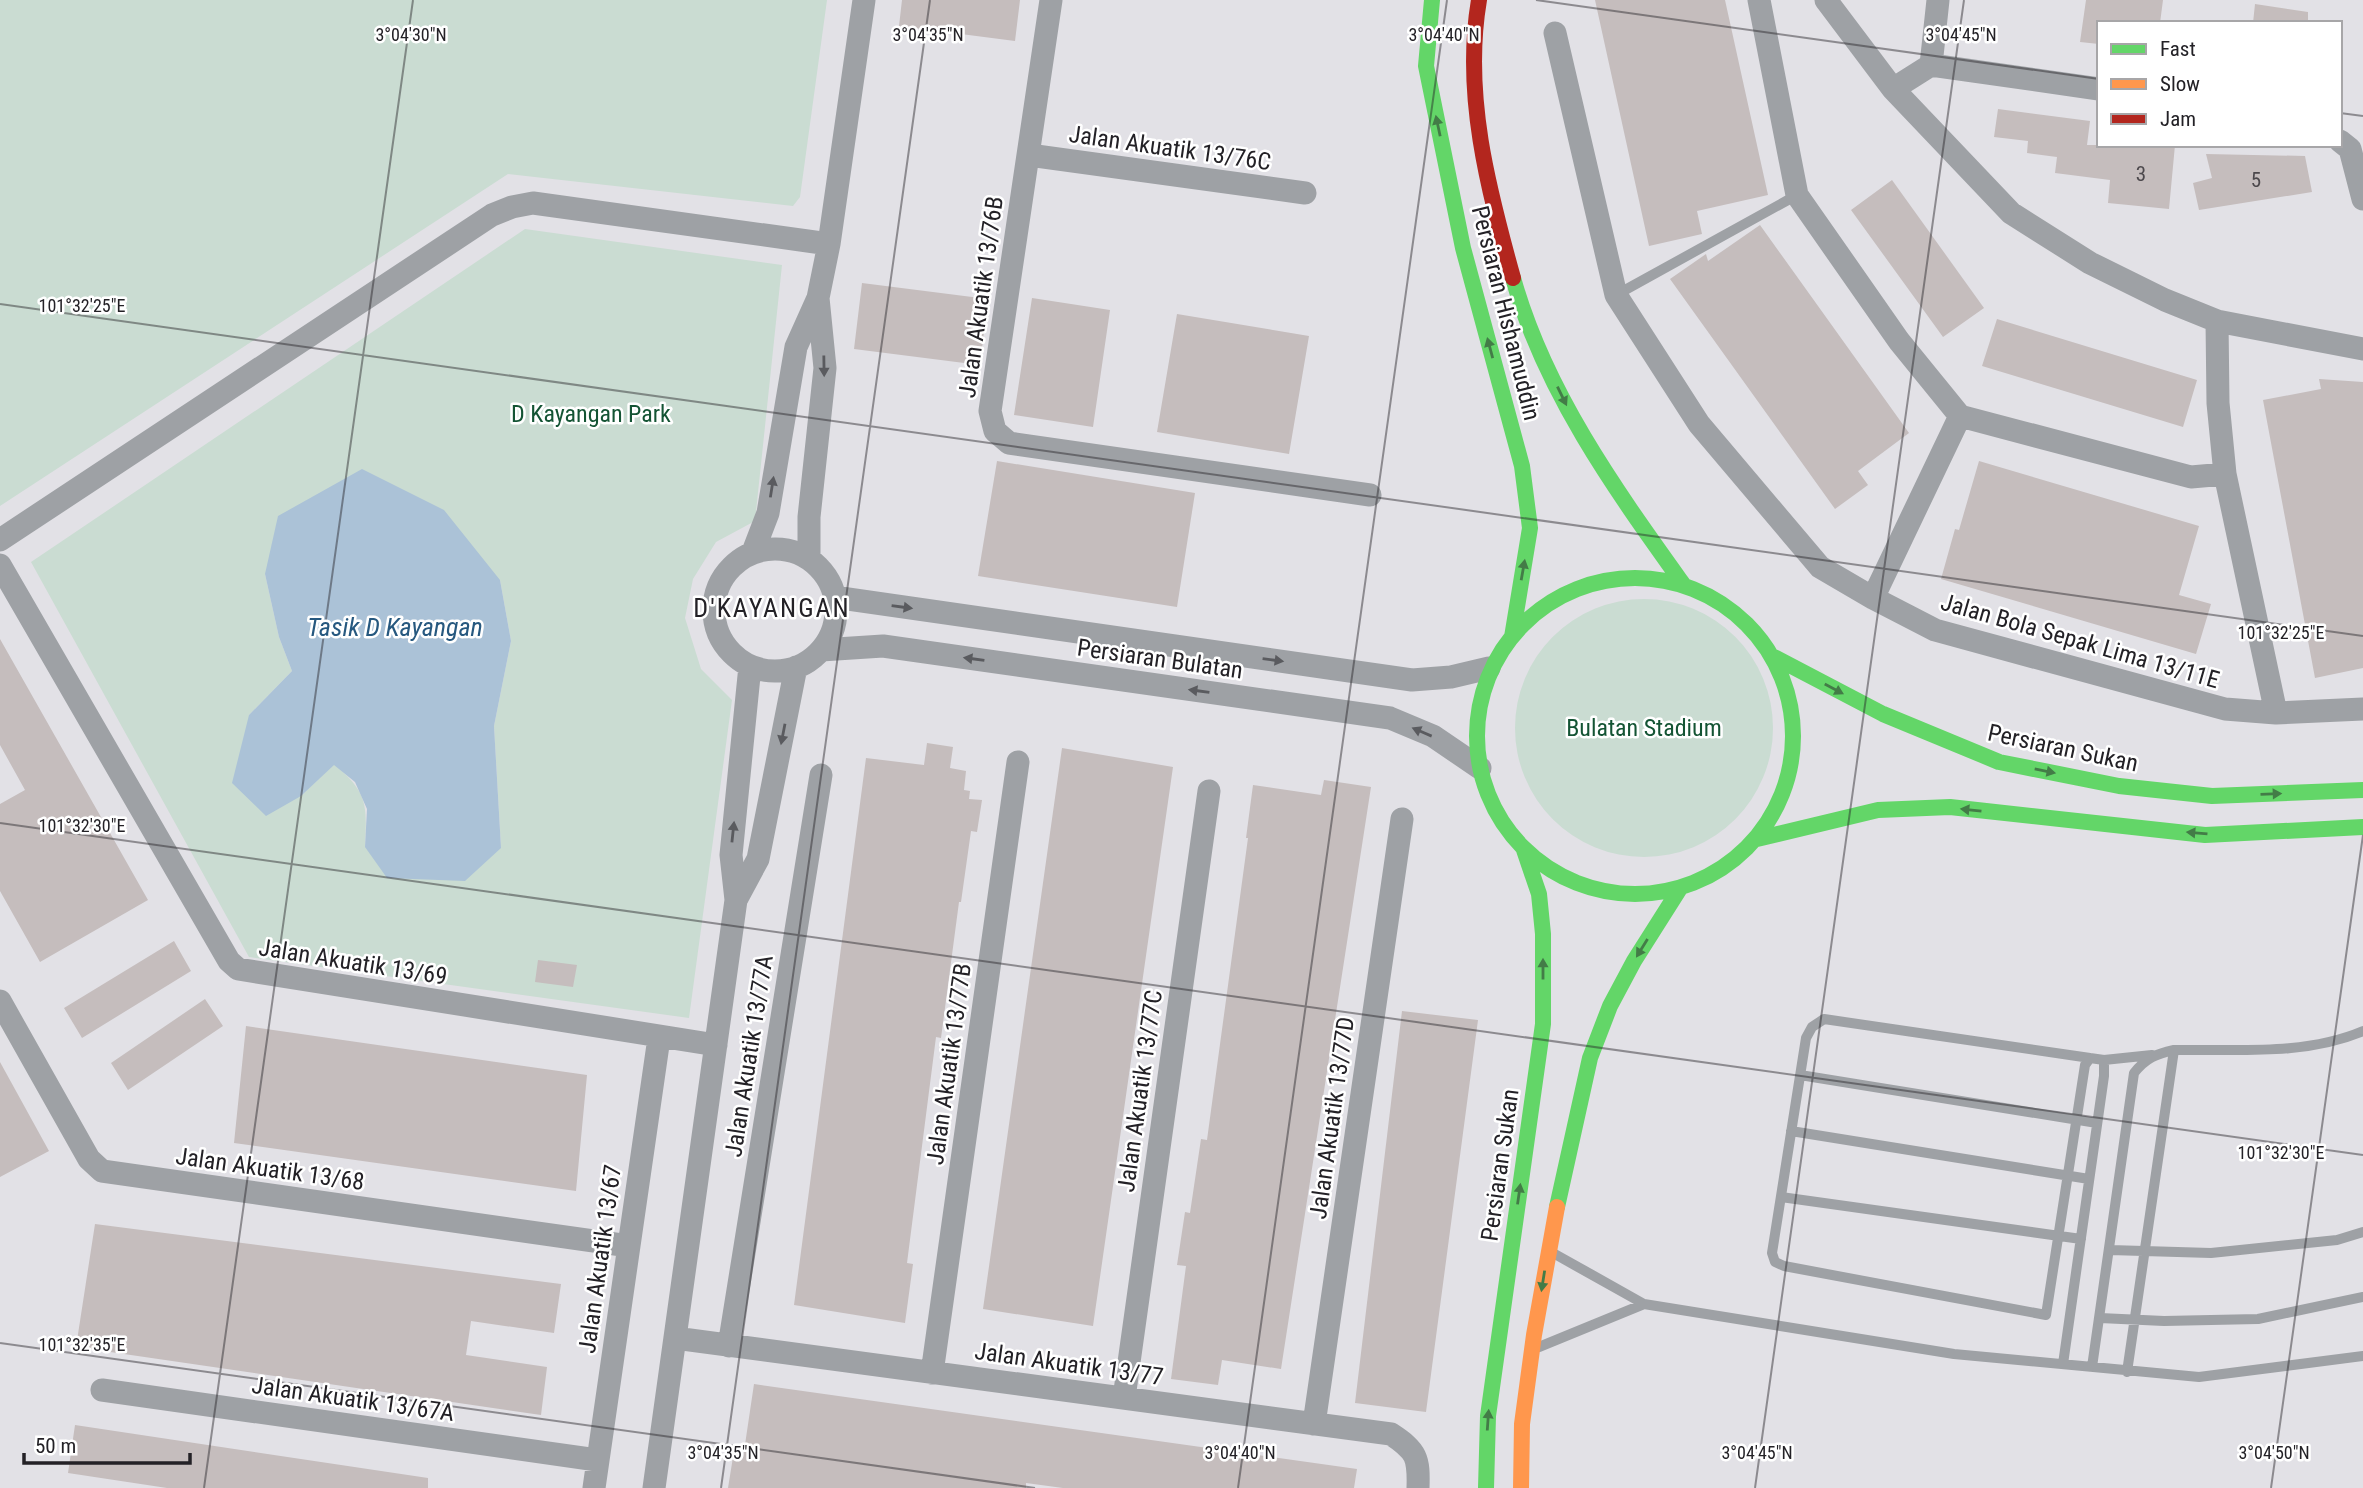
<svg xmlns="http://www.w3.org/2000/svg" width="2363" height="1488" font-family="'Roboto Condensed',sans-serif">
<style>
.green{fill:#cadcd2;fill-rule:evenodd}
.water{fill:#abc2d7}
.building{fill:#c5bdbd}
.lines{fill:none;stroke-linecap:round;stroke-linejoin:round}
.lane{stroke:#9ea1a5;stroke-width:10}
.street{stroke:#9ea1a5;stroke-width:23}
.fast{stroke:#63d668;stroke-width:16}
.slow{stroke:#ff974d;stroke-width:16}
.jam{stroke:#b3261e;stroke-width:16}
.oneway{fill:#437c47}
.oneway2{fill:#5a5b5f}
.ticks{fill:none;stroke:#232126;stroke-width:2;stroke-opacity:0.45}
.labels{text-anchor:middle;stroke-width:5;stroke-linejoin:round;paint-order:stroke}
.number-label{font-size:21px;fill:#4c484c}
.street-label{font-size:24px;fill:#232126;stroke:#fff}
.park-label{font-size:24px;fill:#145434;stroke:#fff}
.neighbourhood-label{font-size:26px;letter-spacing:2px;fill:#232126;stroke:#fff}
.water-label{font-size:26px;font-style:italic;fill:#26587f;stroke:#fff}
.ticks-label{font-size:18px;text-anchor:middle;fill:#232126;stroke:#fff;stroke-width:5;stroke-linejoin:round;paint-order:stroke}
</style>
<rect width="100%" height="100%" fill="#e2e1e6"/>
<!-- green -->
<path class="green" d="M0,0H827L800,197L793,206L508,174L0,506Z
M525,229L782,265L755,521L716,542L693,579L685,618L701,669L732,700L689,1018L249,957L31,562ZM265,574L500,580L511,641L494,726L501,848L365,847C367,804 368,793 334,764L301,796L249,715L292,671L279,637Z
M1515 728a129 129 0 1 1 258 0a129 129 0 1 1-258 0Z"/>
<!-- water -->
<path class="water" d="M362,469L444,510L500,580L511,641L494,726L501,848L465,881L387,878L365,847L367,809L355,782L334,765L301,796L266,816L232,783L249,715L292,671L279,637L265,574L278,516Z"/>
<!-- building -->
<path class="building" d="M902,0H1020L1015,41L899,26Z
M1595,0H1725L1768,195L1697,211L1702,234L1649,246Z
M2086,0H2163L2160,23H2099V44L2080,42Z
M2255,4L2308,12V23H2253Z
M1998,109L2090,121L2087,145H2175L2169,209L2108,203L2110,180L2055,173L2057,157L2027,153L2028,141L1994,137Z
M2206,154L2305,156L2312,192L2199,210L2193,183L2212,178Z
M1892,180L1984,308L1943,337L1851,210Z
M1760,225L1909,433L1858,471L1868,485L1835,509L1670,279L1706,254L1708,261Z
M862,283L988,299L980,365L854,349Z
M1032,298L1110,310L1093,427L1014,415Z
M1177,314L1309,336L1289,454L1157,432Z
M1997,319L2197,380L2183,427L1982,366Z
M2319,379L2363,382V668L2315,678L2263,400L2321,389Z
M997,461L1195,493L1177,607L978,576Z
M1979,461L2199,526L2179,595L2211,604L2196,654L1941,579L1955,529L1959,530Z
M0,639L148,900L40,962L0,891V804L25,790L0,745Z
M927,743L953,747L950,768L966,771L964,790L970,791L969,799L982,800L977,832L971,831L961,902H959L941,1038L936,1037L907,1263L913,1264L905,1323L794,1305L866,758L924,765Z
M1062,748L1173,767L1093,1326L983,1309Z
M1324,780L1371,787L1281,1369L1222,1360L1218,1385L1171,1379L1186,1266L1177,1265L1185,1212L1190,1213L1201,1139L1207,1140L1248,838H1246L1253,785L1321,795Z
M174,941L191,971L82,1038L64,1008Z
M538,960L577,965L573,987L535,982Z
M205,999L223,1026L128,1090L111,1063Z
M1402,1011L1478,1020L1426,1412L1355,1403Z
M246,1026L587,1075L576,1191L234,1143Z
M0,1062L49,1151L0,1177Z
M95,1224L561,1284L554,1333L471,1321L466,1355L547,1367L541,1415L76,1347Z
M754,1384L1357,1469L1354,1488H1063L1026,1483V1488H728L733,1457L743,1458Z
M75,1425L428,1478V1488H167L68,1473Z"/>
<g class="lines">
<!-- lane -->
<path class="lane" d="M1616,295L1797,195
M2104,1060L2152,1055
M1800,1075L2097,1123
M1791,1131L2089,1179
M1781,1197L2081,1239
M2110,1250L2211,1253L2337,1240L2363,1232
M1553,1253L1644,1304L1954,1354L2199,1377L2363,1356
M2100,1318L2164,1321L2258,1319L2363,1297
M1539,1347L1644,1304
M2063,1364L2104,1076V1060L2090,1058L2085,1065L2046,1315L1784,1266L1775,1262L1772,1253L1806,1038L1812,1027L1824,1019L2090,1058
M2092,1367L2134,1073C2146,1058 2156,1054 2174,1050C2236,1049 2304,1056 2363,1031
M2127,1372L2174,1050"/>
<!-- street -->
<path class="street" d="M1051,0L990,411L995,431L1009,443L1370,495
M1759,0L1797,195L1899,341L1960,416L2191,477L2225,474
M1826,0L1893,89L2011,213L2090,263L2165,300L2217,321L2363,349
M1555,33L1616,295L1699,424L1820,567L1873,598L1935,630L2225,709L2276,713L2363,709
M1931,65L2099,89
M1931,65L1938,0
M1893,89L1931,65
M2340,141L2350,149L2363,199
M1029,155L1305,193
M2217,321L2218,403L2225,474L2276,713
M0,540L492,215L512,207L533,203L829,244
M714 610a61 61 0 1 1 122 0a61 61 0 1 1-122 0Z
M753,552L768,513L796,347L818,298L829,244L864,0
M809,558V517L825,368L818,298
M0,565L229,961L238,969L716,1045
M834,597L1412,680L1451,677L1489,668
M1873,598L1960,416
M821,650L883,646L1390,718L1433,736L1480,768
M736,900L758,859L796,667
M0,1001L89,1159L102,1171L629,1246
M675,1338L1391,1434C1417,1451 1419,1458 1418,1488
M729,1346L821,775
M932,1373L1018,762
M102,1390L597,1460
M1124,1398L1209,791
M1314,1424L1402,819
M594,1488L659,1038
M654,1488L736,900L731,855L750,666"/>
<!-- fast -->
<path class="fast" d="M1432,0L1426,66L1463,248L1522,466L1530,528L1512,637
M1513,278C1545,392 1615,489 1683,584
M1477 736a158 158 0 1 1 316 0a158 158 0 1 1-316 0Z
M1774,657L1883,714L1999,762L2119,786L2212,796L2363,790
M1757,839L1878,810L1950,807L2205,835L2363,827
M1557,1207L1590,1058L1610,1006L1634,961L1679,890
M1486,1488L1488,1416L1543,1024V934L1539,894L1524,850"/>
<!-- slow -->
<path class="slow" d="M1521,1488L1522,1424L1534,1335L1557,1207"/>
<!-- jam -->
<path class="jam" d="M1479,0C1463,94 1488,188 1513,278"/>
</g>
<!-- one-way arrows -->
<defs><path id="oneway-solid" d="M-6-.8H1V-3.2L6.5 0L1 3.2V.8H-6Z" transform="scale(1.75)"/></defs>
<g class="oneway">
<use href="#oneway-solid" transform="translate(1438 126) rotate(-102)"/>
<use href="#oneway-solid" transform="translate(1490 348) rotate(-105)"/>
<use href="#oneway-solid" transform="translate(1562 396) rotate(64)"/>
<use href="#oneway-solid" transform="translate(1523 570) rotate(-80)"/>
<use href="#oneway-solid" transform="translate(1834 689) rotate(28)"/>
<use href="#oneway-solid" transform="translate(2045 771) rotate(11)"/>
<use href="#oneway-solid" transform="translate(2271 794) rotate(-2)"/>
<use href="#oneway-solid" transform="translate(1971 810) rotate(-174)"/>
<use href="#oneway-solid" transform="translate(2197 833) rotate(-175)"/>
<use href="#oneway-solid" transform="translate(1642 948) rotate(122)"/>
<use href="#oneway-solid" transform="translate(1543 969) rotate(-90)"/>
<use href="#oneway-solid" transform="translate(1519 1194) rotate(-82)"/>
<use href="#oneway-solid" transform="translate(1543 1281) rotate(99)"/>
<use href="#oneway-solid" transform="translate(1488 1420) rotate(-86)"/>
</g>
<g class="oneway2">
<use href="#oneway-solid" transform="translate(824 366) rotate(89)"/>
<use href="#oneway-solid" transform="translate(772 487) rotate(-81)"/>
<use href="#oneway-solid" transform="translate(902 607) rotate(8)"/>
<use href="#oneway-solid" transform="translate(974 659) rotate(-172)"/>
<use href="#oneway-solid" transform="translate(1273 660) rotate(8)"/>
<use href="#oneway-solid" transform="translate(1199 691) rotate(-172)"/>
<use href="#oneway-solid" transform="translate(1422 732) rotate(-157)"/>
<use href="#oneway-solid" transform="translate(783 734) rotate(101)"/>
<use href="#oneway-solid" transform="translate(733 832) rotate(-84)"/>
</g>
<!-- ticks -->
<path class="ticks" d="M1536,0L2099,79M2340,113L2363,116M0,304L2363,636M0,823L2363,1155M0,1343L1035,1488M204,1488L413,0M721,1488L930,0M1238,1488L1447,0M1755,1488L1964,0M2271,1488L2363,835"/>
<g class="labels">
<!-- number labels -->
<g class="number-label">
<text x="2141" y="181">3</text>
<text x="2256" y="187">5</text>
</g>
<!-- street labels -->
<g class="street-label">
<text transform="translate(1170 148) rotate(8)" y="8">Jalan Akuatik 13/76C</text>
<text transform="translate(981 297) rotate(-82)" y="8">Jalan Akuatik 13/76B</text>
<text transform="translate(1506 313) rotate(76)" y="8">Persiaran Hishamuddin</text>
<text transform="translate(2080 641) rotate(16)" y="8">Jalan Bola Sepak Lima 13/11E</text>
<text transform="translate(1160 659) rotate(8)" y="8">Persiaran Bulatan</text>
<text transform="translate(2063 748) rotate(12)" y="8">Persiaran Sukan</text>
<text transform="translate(353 962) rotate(9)" y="8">Jalan Akuatik 13/69</text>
<text transform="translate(749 1056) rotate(-81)" y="8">Jalan Akuatik 13/77A</text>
<text transform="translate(949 1064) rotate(-82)" y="8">Jalan Akuatik 13/77B</text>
<text transform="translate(1140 1091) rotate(-82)" y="8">Jalan Akuatik 13/77C</text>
<text transform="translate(1332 1118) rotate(-82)" y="8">Jalan Akuatik 13/77D</text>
<text transform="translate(1500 1165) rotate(-82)" y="8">Persiaran Sukan</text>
<text transform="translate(270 1169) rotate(8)" y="8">Jalan Akuatik 13/68</text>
<text transform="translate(600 1259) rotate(-82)" y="8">Jalan Akuatik 13/67</text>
<text transform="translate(1069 1364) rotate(8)" y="8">Jalan Akuatik 13/77</text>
<text transform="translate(353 1399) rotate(8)" y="8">Jalan Akuatik 13/67A</text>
</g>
<!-- park labels -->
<g class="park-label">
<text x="591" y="422">D Kayangan Park</text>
<text x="1644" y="736">Bulatan Stadium</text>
</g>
<!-- neighbourhood labels -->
<g class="neighbourhood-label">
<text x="772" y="617">D'KAYANGAN</text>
</g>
<!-- water labels -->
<g class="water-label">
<text x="395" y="636">Tasik D Kayangan</text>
</g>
</g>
<g class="ticks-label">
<text x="411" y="41">3°04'30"N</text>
<text x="928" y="41">3°04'35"N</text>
<text x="1444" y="41">3°04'40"N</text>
<text x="1961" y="41">3°04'45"N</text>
<text x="82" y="312">101°32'25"E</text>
<text x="2281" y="639">101°32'25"E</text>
<text x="82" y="832">101°32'30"E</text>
<text x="2281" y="1159">101°32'30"E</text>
<text x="82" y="1351">101°32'35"E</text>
<text x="723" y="1459">3°04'35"N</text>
<text x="1240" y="1459">3°04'40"N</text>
<text x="1757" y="1459">3°04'45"N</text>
<text x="2274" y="1459">3°04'50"N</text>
</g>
<!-- legend -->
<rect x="2097" y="21" width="245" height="126" fill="#ffffff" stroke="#a7a6a8" stroke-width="2"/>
<rect x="2111" y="44" width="35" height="10" fill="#63d668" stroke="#a7a6a8" stroke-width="2"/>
<text x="2160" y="56" font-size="21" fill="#232126">Fast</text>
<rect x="2111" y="79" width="35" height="10" fill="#ff974d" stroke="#a7a6a8" stroke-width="2"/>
<text x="2160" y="91" font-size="21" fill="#232126">Slow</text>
<rect x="2111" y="114" width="35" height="10" fill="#b3261e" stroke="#a7a6a8" stroke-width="2"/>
<text x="2160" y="126" font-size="21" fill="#232126">Jam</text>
<!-- scale -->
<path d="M24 1453v10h166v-10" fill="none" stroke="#232126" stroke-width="3.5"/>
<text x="35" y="1453" font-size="21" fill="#232126" stroke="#ffffff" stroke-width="5" paint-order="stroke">50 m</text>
</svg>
